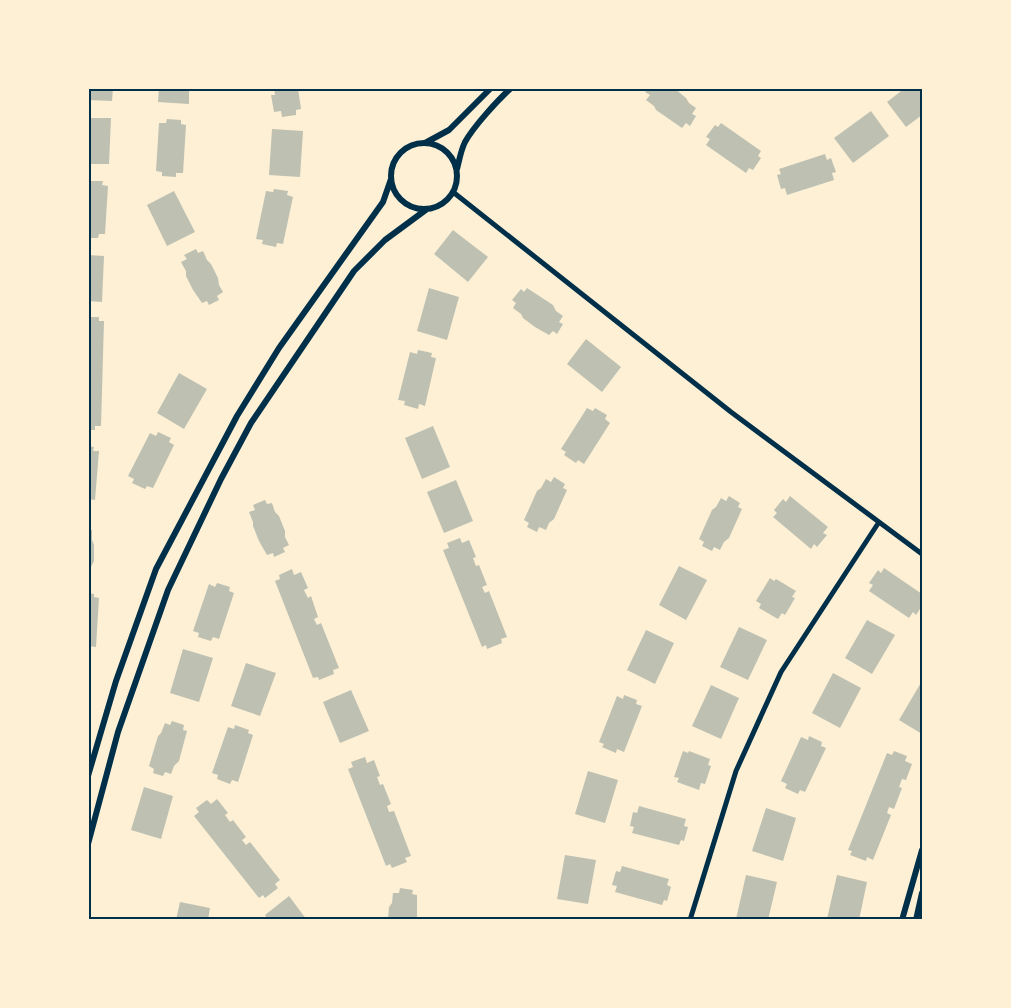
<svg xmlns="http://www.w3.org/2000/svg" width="1011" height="1008" font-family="Manrope,sans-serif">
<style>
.building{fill:#bec0b2}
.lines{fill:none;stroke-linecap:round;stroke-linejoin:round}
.minor{stroke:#003049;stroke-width:5}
.tertiary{stroke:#003049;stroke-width:6}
.neatline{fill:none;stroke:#003049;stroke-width:2}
</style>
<rect width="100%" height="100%" fill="#fdf0d5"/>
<!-- building -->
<path class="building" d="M88,88H113L112,101L88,100Z
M159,88H189V104L158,102Z
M274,88H298L301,109L296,110V115L282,117L281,111L274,112L271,95H275Z
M648,88H674L686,98L689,103L696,108L692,114L696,116L690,126L686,123L682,128L656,110L654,106L646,100L650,95L645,92Z
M905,88H922V115L906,127L887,102Z
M871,111L889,136L853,163L834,138Z
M88,118H111L109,164H88Z
M167,119L181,120V124L186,125L183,173H176V177L162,176V172L156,171L159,123H166Z
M721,123L761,151L758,156L761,158L753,170L749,168L746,173L706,145L710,139L706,137L715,125L718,127Z
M272,129L303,131L300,177L269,175Z
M825,154L827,160L831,158L836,172L832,173L834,180L787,195L785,188L781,189L777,175L781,174L779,169Z
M88,181H103L102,185L108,186L105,234H99L98,238H88Z
M274,189L288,191L287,195L293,197L283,244L277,243L276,247L262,244L263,240L256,239L266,191L273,192Z
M174,191L195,232L167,246L147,205Z
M453,230L488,257L468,282L434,254Z
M196,249L198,253L203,251L207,260L211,264L218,278L219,285L223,292L217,296L219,300L209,305L207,301L202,303L193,290L186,276V271L181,262L187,259L184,255Z
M88,255L104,256L102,302L88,301Z
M429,288L459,297L447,340L417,331Z
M527,288L553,305L556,311L563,316L559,322L563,324L557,334L553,331L549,335L535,327L523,318L521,314L513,308L516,303L512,300L521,289L524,292Z
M88,317H99V321H104L101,426H95V430H88Z
M586,339L621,367L602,392L567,364Z
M418,350L432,353L431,357L436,358L425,406L419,404L418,409L404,405L405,401L398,400L410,352L417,354Z
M179,373L207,389L184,429L157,413Z
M587,408L593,411L595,408L607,415L605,419L610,423L584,464L578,460L576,463L564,455L566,452L561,449Z
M433,426L450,467L422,479L405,438Z
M158,432L171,438L169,442L174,445L153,488L147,486L145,489L132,483L134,479L128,476L150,433L156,436Z
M88,446L94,447L93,451H99L95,500L88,499Z
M554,477L565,484L563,488L567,490L554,519L549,523L546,530L539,527L537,532L527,527L529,523L524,520L537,491L541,488L546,479L551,482Z
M456,480L473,521L444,533L427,492Z
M729,496L740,503L738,507L742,509L729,538L724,542L720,550L714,547L712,551L702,546L704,542L699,539L712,510L716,507L721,498L726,501Z
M790,496L828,527L823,533L827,535L817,547L814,544L811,549L773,517L777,513L774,510L783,499L786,502Z
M265,500L267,504L272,503L275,512L279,516L285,531V537L289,545L283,548L285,552L274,557L273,553L267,555L259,541L253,526V522L249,512L255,510L253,505Z
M88,530H92V540L94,545V561L91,567V576H88Z
M460,538L462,543L469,540L476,557L473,558L476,566L479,565L487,585L482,587L485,593L489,591L507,637L501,639L502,643L487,649L486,645L482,647L443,550L449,548L447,543Z
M679,566L707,580L686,620L659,605Z
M884,568L922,594L921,601L922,602V606L916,615L913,612L909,618L869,591L873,585L869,583L878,570L881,573Z
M292,569L294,575L301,572L308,588L304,590L308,598L311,596L318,617L314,619L317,625L321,623L339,668L333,670L334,674L319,680L318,677L313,678L275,581L280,579L279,575Z
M770,578L774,581L776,579L796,591L792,597L795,598L785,615L782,613L778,619L759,608L761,604L756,601Z
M217,583L230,587L229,591L234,593L219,639L213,637L211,641L198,637L199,633L193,631L209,584L215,587Z
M88,593L94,594V597L99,598L96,647L88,646Z
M867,620L895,635L872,674L845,658Z
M739,627L767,640L748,680L720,667Z
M646,630L674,643L655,684L627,670Z
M183,649L213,658L199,702L170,693Z
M246,663L276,673L260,716L231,706Z
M833,673L861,688L840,728L812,713Z
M922,681V734L899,720Z
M711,685L739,698L721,739L692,726Z
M351,690L369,731L340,743L323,702Z
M624,695L637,700L636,704L642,706L624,752L617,749L616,753L602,747L604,744L599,742L617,696L623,699Z
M172,721L184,725L183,730L187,731L179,761L174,766L171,774L165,772L163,776L153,773L154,769L149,766L158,736L161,733L165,723L170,725Z
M235,725L249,730L248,733L253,735L238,782L232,780L230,784L217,779L218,775L212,773L228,727L234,729Z
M809,736L822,742L821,746L826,748L805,792L800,790L798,794L785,788L787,784L781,781L801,737L808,740Z
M683,751L688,753L689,751L710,759L708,765L711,766L705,784L701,783L699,790L677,782L679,778L674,777Z
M894,751L907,756L905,761L912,764L906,780L902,779L899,787L902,788L894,809L889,807L887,813L891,815L873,860L867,857L866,861L850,855L852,851L848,850L887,753L892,755Z
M365,757L367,763L374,760L380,776L377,777L380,785L383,784L391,804L387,806L389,812L394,811L411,856L405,858L407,862L392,868L390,864L386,866L348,769L353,767L351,762Z
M588,771L618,780L605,823L575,814Z
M144,787L173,796L161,839L131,830Z
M217,799L228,813L225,815L230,822L233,820L246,837L242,840L246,845L250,842L280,880L275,884L278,888L265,898L263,895L259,898L194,816L199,812L196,808L207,800L211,804Z
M639,806L686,819L684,826L688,827L684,841L681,840L679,845L632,833L634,827L630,826L633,812L637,813Z
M766,808L796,818L783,861L752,851Z
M565,855L596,860L588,904L557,899Z
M622,866L669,879L667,885L671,887L667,901L664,900L662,905L615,892L617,886L612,885L616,871L620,872Z
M746,875L777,882L768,920L736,919Z
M837,875L867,882L859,920L827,919Z
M400,888L413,890L412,894L417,895V920H388L389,907L392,903L393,893H399Z
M289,896L307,920H268L265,915Z
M180,902L210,908L208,920H176Z"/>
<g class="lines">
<!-- minor -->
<path class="minor" d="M453,192L731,412L922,554
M690,920L736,771L781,672L879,522"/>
<!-- tertiary -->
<path class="tertiary" d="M425,143L449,130L491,88
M391 176a33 33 0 1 1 66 0a33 33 0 1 1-66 0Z
M457,169C459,161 461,150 465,142C474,126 497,101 511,88
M88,776L116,681L156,569L237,416L279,348L383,202L391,179
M88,844L118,732L168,590L221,479L251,423L354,271L385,240L427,209
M902,920L922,850
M916,920L922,893"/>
</g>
<!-- border -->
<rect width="1011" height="1008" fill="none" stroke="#fdf0d5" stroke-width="180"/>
<rect x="90" y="90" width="831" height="828" class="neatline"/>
</svg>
